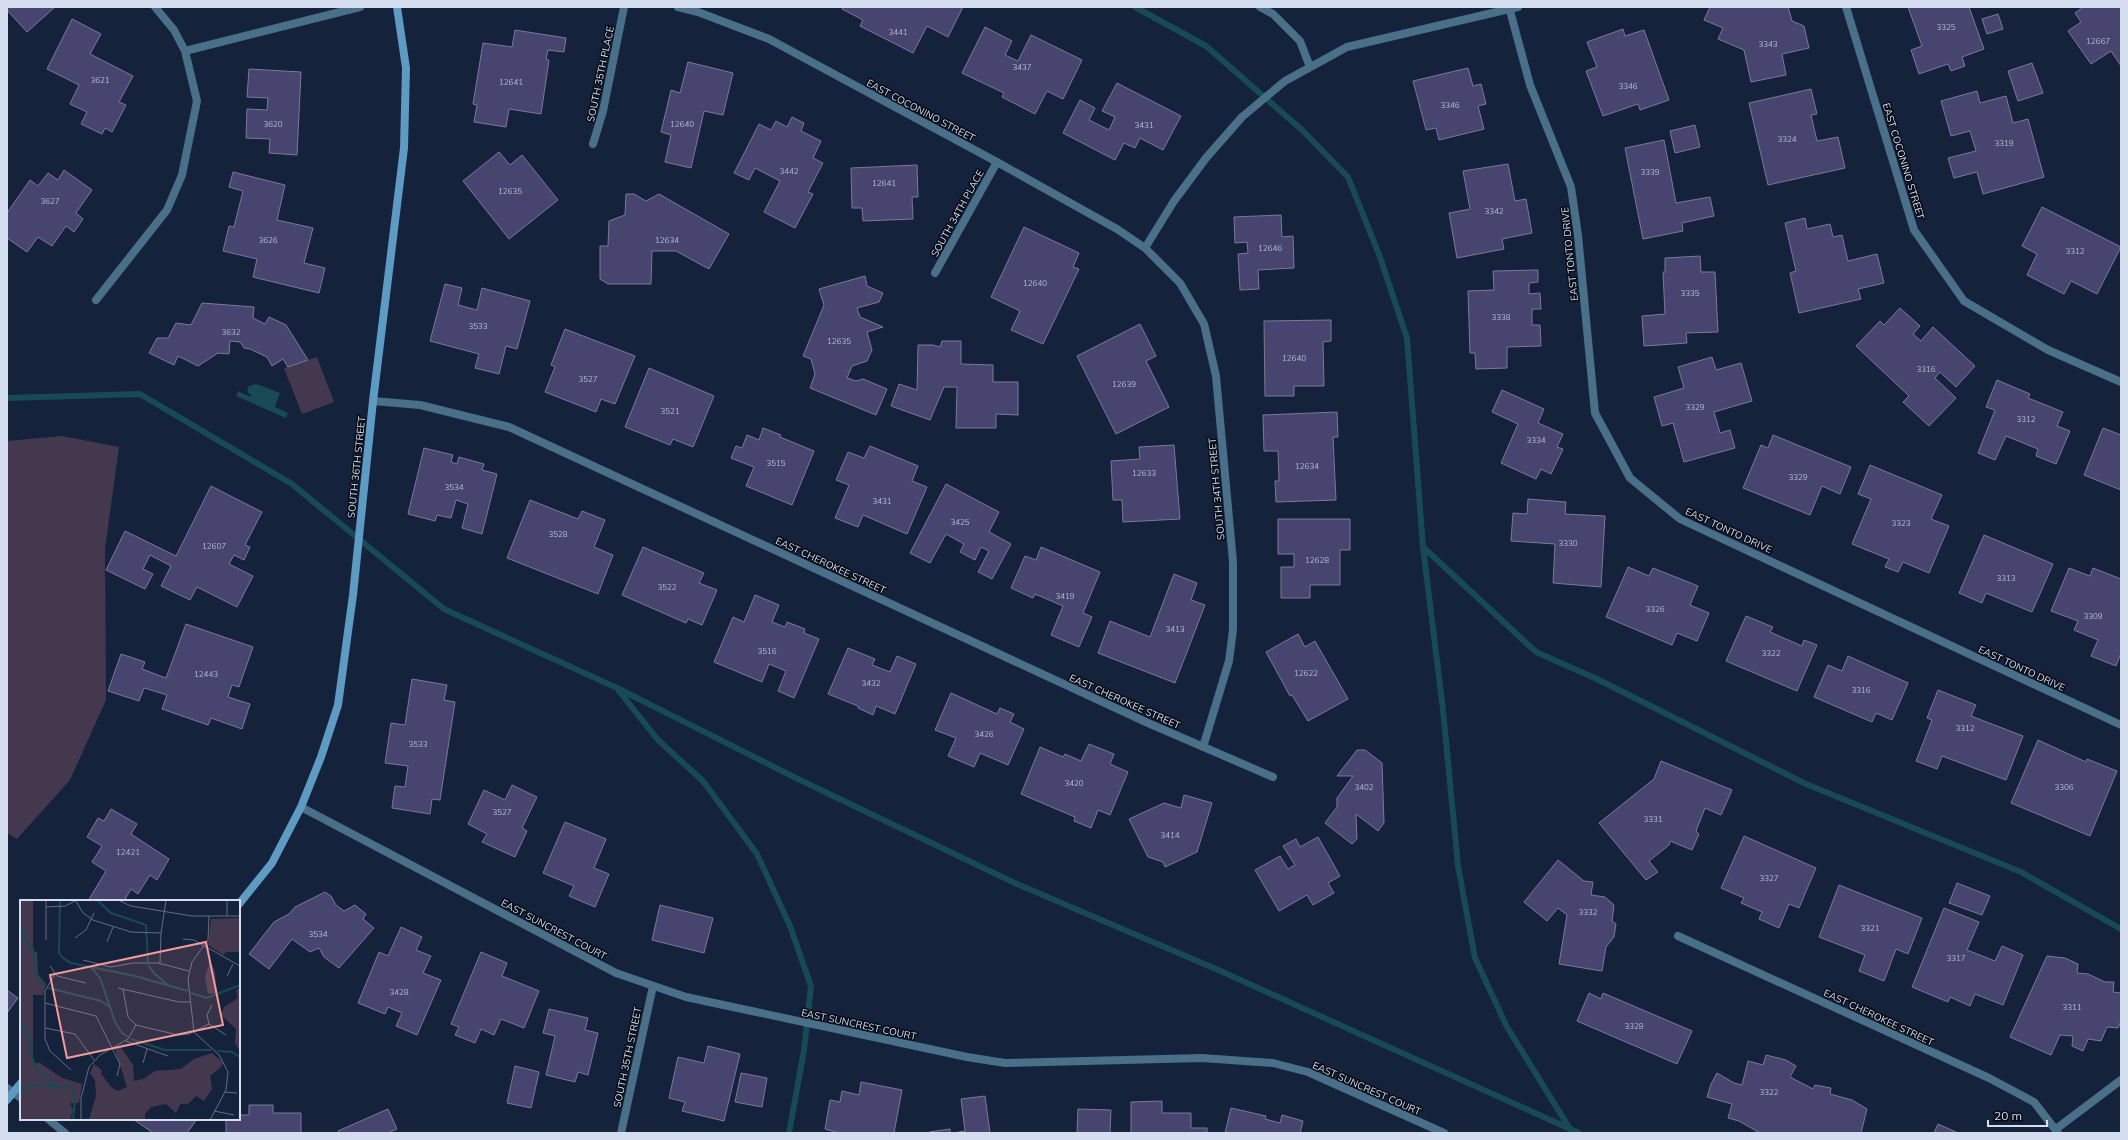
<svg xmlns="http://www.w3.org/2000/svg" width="2128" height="1140" font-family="Mulish,sans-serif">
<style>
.green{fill:#44384f}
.water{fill:#184a56}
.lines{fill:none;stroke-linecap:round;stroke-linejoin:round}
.stream{stroke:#184a56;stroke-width:6}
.building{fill:#47446f;stroke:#7a799a}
.street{stroke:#4a6f89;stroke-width:8}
.secondary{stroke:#5d9bc3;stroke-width:8}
.labels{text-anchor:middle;stroke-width:3;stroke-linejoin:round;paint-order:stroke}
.number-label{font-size:8px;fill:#b2b8ce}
.street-label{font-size:10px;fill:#d5deee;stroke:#070c17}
.inset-river{fill:none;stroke:#184a56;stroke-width:2}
.inset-road{fill:none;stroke:#626d83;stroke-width:1}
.view{fill:#f59b9d;fill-opacity:0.15;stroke:#f59b9d;stroke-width:2}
.inset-edge{fill:none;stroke:#d5deee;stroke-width:2}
</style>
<rect width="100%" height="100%" fill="#15223b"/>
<!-- green -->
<path class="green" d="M317,357L334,402L302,414L284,368Z
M62,436L119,447L105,549L106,700L70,780L17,839L7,833V441Z"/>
<!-- water -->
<path class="water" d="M256,384L280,393L275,407L288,413L286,418L236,396L238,391L251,397V395L247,392L249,386Z"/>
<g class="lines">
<!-- stream -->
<path class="stream" d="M1135,7L1206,46L1301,129L1348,177L1380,257L1407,338L1423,547L1443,710L1458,866L1475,958L1507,1027L1570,1129
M7,398L140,394L292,484L444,609L617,688L796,778L1017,884L1216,969L1579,1133
M1423,547L1536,652L1597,679L1806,784L2021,872L2121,929
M619,691L658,740L703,781L757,854L790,926L811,986L804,1050L789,1133"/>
</g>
<!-- building -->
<path class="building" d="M7,7H55L27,32L7,10Z
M843,7H963L948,37L927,26L913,53L860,26L863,20L842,9Z
M1710,7H1788L1792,21L1804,26L1809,48L1782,54L1786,75L1751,82L1744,50L1718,39L1723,28L1704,20Z
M1908,7H1969L1984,49L1962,57L1965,66L1951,71L1948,64L1919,74L1911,50L1922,46Z
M2083,7H2121V66L2111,51L2091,64L2068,31L2081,22L2075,13Z
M1998,14L2003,29L1987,34L1982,19Z
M72,19L101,34L90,54L133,76L119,102L126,105L112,132L105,128L102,134L81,124L87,112L70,104L79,85L47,69Z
M985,27L1012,41L1005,55L1018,61L1031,35L1082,60L1063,99L1047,91L1035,114L1002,97L1004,93L962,73Z
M1623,29L1625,36L1644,30L1669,100L1640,110L1638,104L1603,116L1586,71L1597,67L1587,42Z
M515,30L566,38L564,52L548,50L546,59L549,60L541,114L509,109L506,127L474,122L477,105L473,104L483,43L512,47Z
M688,62L733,73L723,115L704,111L691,168L665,162L671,135L661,132L671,90L680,93Z
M2032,63L2043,93L2018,101L2008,71Z
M1468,68L1473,86L1481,84L1486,104L1478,106L1484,129L1439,140L1436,128L1426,130L1413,81Z
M249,69L301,72L297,155L269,153L270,139L246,138L247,109L267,110L268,98L247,97Z
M1117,83L1181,116L1163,150L1140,138L1135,148L1124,143L1115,160L1063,133L1080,100L1095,108L1089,120L1109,130L1115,117L1102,111Z
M1811,89L1817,114L1811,115L1817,141L1838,137L1845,168L1768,185L1749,103Z
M1977,91L1980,103L2006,96L2013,123L2028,119L2044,177L1983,194L1977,172L1954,178L1948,158L1976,151L1970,131L1951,136L1941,101Z
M792,117L804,123L801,131L821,141L813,158L823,163L808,192L813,194L795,228L764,212L780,181L755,168L749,180L734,173L759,124L771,130L776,121L787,127Z
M1695,125L1700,147L1675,153L1670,131Z
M1664,140L1676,203L1710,197L1714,216L1682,223L1683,231L1643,239L1625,148Z
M499,152L510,165L522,155L558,200L509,239L463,181Z
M1508,164L1515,201L1526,199L1532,233L1502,239L1504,249L1457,258L1449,213L1470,209L1463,171Z
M917,165L918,197H912L913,219L863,221L862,208H852L851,168Z
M64,170L92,190L76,213L83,219L74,232L66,226L52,246L38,237L27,252L7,238V213L30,180L38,186L48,173L58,180Z
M233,172L285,185L277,220L313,228L304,263L325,268L319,293L253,277L257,259L223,251L229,226L234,227L243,191L229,187Z
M626,194H634L646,201L659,194L729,234L709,269L676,251H652L651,284H608L600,279V246H608L609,221L625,215Z
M2042,207L2121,247L2097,294L2071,281L2064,294L2027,275L2037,254L2022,246Z
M1281,215L1282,237L1293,236L1294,268L1258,270L1259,289L1240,290L1238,254L1248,253L1247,242L1235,243L1234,217Z
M1805,218L1807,229L1830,224L1833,237L1842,235L1848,261L1877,254L1884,283L1858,289L1861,299L1799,313L1790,273L1796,271L1785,223Z
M1024,227L1079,253L1073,267L1079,269L1043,344L1011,330L1020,311L991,297Z
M1700,256L1701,272H1715L1718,332L1686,333L1687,343L1644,346L1642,316L1665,314L1663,272H1665V258Z
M1538,270V282L1529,283V294L1540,293L1541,309H1532V325H1540L1541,346L1507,347V368L1476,369L1475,353H1470L1468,291L1494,290L1493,271Z
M865,276L867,286L883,293L879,302L857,308L860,317L883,327L867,332L872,350L867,361L852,366L847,378L856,381L863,379L887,389L876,415L810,388L815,374L811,359L803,356L824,305L819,289Z
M445,284L462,288L458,305L477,310L482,288L530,301L517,349L506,346L499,374L475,368L479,354L430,341Z
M202,303L254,307L253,318L265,324L269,317L286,325L308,360L288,367L283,359L272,366L267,357L250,349L244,348L240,342L230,341L229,354L218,353L198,366L178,356L174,365L149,353L157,338H168L176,323L191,325Z
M1900,308L1920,326L1913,334L1921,341L1933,327L1975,366L1956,387L1940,372L1935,378L1956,398L1929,426L1903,402L1909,396L1856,346L1880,321L1884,325Z
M1331,320V341L1323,342L1324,386H1294V396H1265L1264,321Z
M1140,324L1156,356L1146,361L1169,407L1116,434L1077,356Z
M565,329L635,356L615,404L601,399L596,412L545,392L555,367L551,365Z
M942,341H961V364L993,365V382H1018V415L996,414V428H956L957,387H944L930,420L891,406L899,384L917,390L918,345H933L940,347Z
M1712,357L1716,370L1741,363L1752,401L1714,412L1720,433L1730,430L1735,448L1684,462L1673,423L1662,426L1654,397L1684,388L1678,367Z
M649,368L714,396L693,447L673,439L670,445L625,427Z
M1997,380L2030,394L2028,398L2063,412L2057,426L2070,431L2056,464L2036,456L2038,449L2006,436L1995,460L1978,453L1995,410L1986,407Z
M1502,390L1544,409L1538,423L1563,434L1557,447L1563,449L1551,474L1541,469L1536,479L1501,463L1518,424L1492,412Z
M1337,412L1338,437H1333L1336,500L1276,502L1275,481H1279L1278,451H1264L1263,415Z
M763,428L781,435L780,437L814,451L792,505L746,486L754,467L731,458L736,446L742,448L747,435L759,440Z
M2103,428L2121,435V490L2084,475Z
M1773,435L1851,467L1840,494L1822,486L1810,515L1743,488L1761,445L1768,448Z
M1174,445L1180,519L1123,522L1122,500H1113L1111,461L1140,459L1139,447Z
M870,446L918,466L912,481L927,487L907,534L863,515L858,527L835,518L849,485L836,480L848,452L864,458Z
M424,448L453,455L451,462L457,464L459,457L484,464L482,470L497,474L482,534L462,528L468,504L456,500L451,518L437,515L435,521L408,514Z
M1870,465L1942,495L1931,519L1949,526L1929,573L1903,562L1898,572L1885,567L1889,559L1852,544L1871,499L1858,494Z
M946,484L999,512L989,532L1011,544L992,579L978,572L989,551L981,547L975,560L960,552L964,544L946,534L930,563L910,553Z
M211,486L262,512L245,545L250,547L244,560L234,555L229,564L253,576L237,607L197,587L190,600L161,586L171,566L150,555L143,569L153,574L145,589L106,570L125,531L176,556Z
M1528,499L1566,502L1565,514L1605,516L1601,587L1553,583L1555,544L1511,541L1513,513L1527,514Z
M530,500L578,519L582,511L605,520L594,547L613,555L598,594L507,558Z
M1278,519H1350V550H1340V585H1310V598H1281V567H1294V554H1278Z
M1984,535L2053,564L2032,612L1986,593L1982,603L1959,593Z
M643,547L704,573L699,583L717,590L702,625L688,619L686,623L622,595Z
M1041,547L1100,572L1083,613L1092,617L1079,647L1051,635L1063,606L1035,594L1033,598L1011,588L1025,556L1036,560Z
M1628,567L1649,576L1653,568L1698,586L1690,605L1709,613L1697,641L1677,633L1672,645L1606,617Z
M2069,568L2090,576L2093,568L2121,579V653L2116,666L2091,656L2098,640L2074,630L2078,621L2051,611Z
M1174,574L1197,583L1191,600L1205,605L1175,683L1098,653L1110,621L1150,637Z
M755,595L779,605L772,622L785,627L787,622L805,629L804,633L819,639L794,698L778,691L786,671L769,664L762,682L714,662L733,617L744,622Z
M1746,616L1773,627L1770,632L1802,646L1804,640L1817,645L1797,691L1726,661Z
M186,624L253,647L239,687L232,685L228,697L250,704L242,729L211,718L208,725L162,709L167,695L144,688L139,701L108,691L121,654L145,662L142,669L166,678Z
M1298,634L1305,647L1315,641L1348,699L1308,721L1292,695L1290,696L1266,652Z
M848,648L875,659L872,665L890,672L897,656L916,664L895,714L876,706L873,715L858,708V706L828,694Z
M1848,656L1908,683L1892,720L1876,713L1872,722L1814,697L1828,665L1842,671Z
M412,679L447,685L444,700L455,702L440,800L432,799L430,814L392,808L395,786L405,787L408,766L385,763L391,723L405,725Z
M1938,690L1976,705L1971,716L2023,736L2006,780L1942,756L1937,769L1916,761L1932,720L1927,718Z
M951,693L997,714L1000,708L1014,714L1010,722L1024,729L1008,765L980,753L974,767L948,756L956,738L935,730Z
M2038,740L2086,762L2087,759L2117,771L2090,836L2011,803Z
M1089,744L1114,754L1110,764L1128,772L1110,815L1098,810L1091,828L1074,821L1075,817L1021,794L1040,747L1063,757L1065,754L1081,761Z
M1357,750H1365L1382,763L1384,823L1378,831L1356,814L1357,839L1352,844L1325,823L1337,807V798L1353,776H1337Z
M1661,761L1732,790L1721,815L1705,808L1696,831L1699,834L1692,850L1670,841L1669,845L1649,861L1658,872L1646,880L1599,823L1654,779Z
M512,785L537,797L522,828L527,831L515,857L482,842L487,834L468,824L484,790L505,800Z
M1184,795L1212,803L1197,852L1165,867L1163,862L1148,857L1129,819L1164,803L1181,808Z
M111,809L137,824L131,834L169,859L157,880L150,875L138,894L131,889L124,901H88L106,871L92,862L102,846L87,837L98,818L104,821Z
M565,822L606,839L594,868L609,874L595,907L569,896L574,886L543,873Z
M1744,836L1816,868L1799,908L1789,904L1779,928L1759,919L1762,912L1741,903L1744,898L1721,888Z
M1318,837L1340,876L1328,883L1334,893L1313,905L1307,895L1279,911L1255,870L1280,856L1288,869L1295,865L1283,846L1296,839L1300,847Z
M1558,860L1584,881L1593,882L1591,895L1605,897L1614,905L1612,921L1616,924L1614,937L1606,947L1602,971L1559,964L1567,915L1558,908L1547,921L1524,902Z
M1957,883L1990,896L1982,915L1949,903Z
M1839,885L1922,918L1908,954L1896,949L1884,981L1859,971L1865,955L1819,937Z
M325,892L331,896L336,905L344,911L355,905L366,914L363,919L374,928L339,968L324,957L319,948L310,952L292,939L269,969L249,954L274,922L289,914L295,907Z
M660,905L713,918L704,953L652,940Z
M1944,908L1979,922L1967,950L1995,961L2002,946L2023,955L2003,1005L1975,994L1970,1006L1950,997L1948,1002L1912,987Z
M401,927L422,937L416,950L431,956L423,973L441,980L417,1035L396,1026L402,1013L388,1007L385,1014L358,1003L379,952L388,956Z
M481,952L507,963L502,976L539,991L524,1028L501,1019L494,1035L481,1029L475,1043L455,1035L459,1027L451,1024Z
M2047,956L2065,958L2078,964L2077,973L2088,974L2105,982H2114L2113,992L2121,993V1021L2118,1028L2107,1027L2101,1041L2088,1039L2083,1051L2072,1046L2073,1036L2060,1035L2051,1055L2010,1037Z
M7,990L18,998L7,1013Z
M1589,993L1601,999L1603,993L1692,1031L1677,1064L1577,1021Z
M549,1009L588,1018L585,1030L598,1033L588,1075L578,1072L575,1082L546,1075L555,1036L543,1033Z
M708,1046L740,1054L724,1121L682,1111L685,1102L669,1098L678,1057L704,1063Z
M1766,1055L1786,1060L1796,1066L1790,1077L1813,1089L1815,1085L1831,1088L1830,1094L1852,1100L1867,1109L1861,1133H1760L1739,1121L1728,1118L1732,1104L1707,1097L1711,1084L1717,1073L1734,1083L1742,1085L1748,1061L1763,1065Z
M515,1066L539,1072L531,1108L507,1103Z
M741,1073L767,1078L762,1107L735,1102Z
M861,1082L902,1090L894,1133H839L825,1129L830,1100L840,1102L842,1091L859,1095Z
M985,1096L990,1133H953L965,1131L961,1099Z
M1162,1101V1113H1191V1128H1207V1133H1131V1102Z
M249,1105H273V1113H301V1133H226V1119H239V1115H249Z
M1231,1108L1266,1116L1265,1119L1280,1123L1282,1115L1303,1121L1300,1133H1225Z
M388,1109L397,1129L388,1133H339L338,1131Z
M1078,1109L1111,1110L1110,1133H1077Z
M133,1119H197L187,1133H153Z
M1938,1124L1958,1133H1934Z
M950,1129V1133H929V1132Z"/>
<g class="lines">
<!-- street -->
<path class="street" d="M678,7L698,12L769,39L997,162L1117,229L1145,248L1180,283L1204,324L1216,376L1233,562V630L1229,661L1203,747
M1260,7L1273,14L1300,41L1310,67
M1509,7L1530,85L1571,187L1578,235L1595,413L1630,478L1680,519L2121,725
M1846,7L1914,230L1964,301L2048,350L2121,382
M185,51L360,7
M593,144L603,111L624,7
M1145,248L1174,201L1206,158L1242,117L1285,81L1347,47L1518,7
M935,273L997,162
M96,300L167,210L182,175L197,101L185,51L174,30L155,7
M373,401L420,405L509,427L1148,723L1273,777
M301,807L616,973L686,997L967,1057L1005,1063L1202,1058L1273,1063L1308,1072L1444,1133
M1678,936L1989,1078L2034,1102L2058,1133
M7,1088L21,1098
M48,1119L65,1133
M2056,1129L2121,1080
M621,1133L653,986"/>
<!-- secondary -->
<path class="secondary" d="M239,904L272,863L301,807L321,757L338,705L353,595L373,401L404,148L406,68L397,7
M7,1100L21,1083"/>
</g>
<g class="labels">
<!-- number labels -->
<g class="number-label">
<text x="1946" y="30">3325</text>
<text x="898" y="35">3441</text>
<text x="2098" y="44">12667</text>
<text x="1768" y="47">3343</text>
<text x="1022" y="70">3437</text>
<text x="100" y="83">3621</text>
<text x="511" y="85">12641</text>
<text x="1628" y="89">3346</text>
<text x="1450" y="108">3346</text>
<text x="273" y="127">3620</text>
<text x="682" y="127">12640</text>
<text x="1144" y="128">3431</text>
<text x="1787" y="142">3324</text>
<text x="2004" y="146">3319</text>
<text x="789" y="174">3442</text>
<text x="1650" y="175">3339</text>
<text x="884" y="186">12641</text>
<text x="510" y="194">12635</text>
<text x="50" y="204">3627</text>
<text x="1494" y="214">3342</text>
<text x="268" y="243">3626</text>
<text x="667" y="243">12634</text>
<text x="1270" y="251">12646</text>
<text x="2075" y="254">3312</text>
<text x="1035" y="286">12640</text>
<text x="1690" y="296">3335</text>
<text x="1501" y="320">3338</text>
<text x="478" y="329">3533</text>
<text x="231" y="335">3632</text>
<text x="839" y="344">12635</text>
<text x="1294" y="361">12640</text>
<text x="1926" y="372">3316</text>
<text x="588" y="382">3527</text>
<text x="1124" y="387">12639</text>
<text x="1695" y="410">3329</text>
<text x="670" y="414">3521</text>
<text x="2026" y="422">3312</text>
<text x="1536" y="443">3334</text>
<text x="776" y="466">3515</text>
<text x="1307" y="469">12634</text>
<text x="1144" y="476">12633</text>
<text x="1798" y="480">3329</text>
<text x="454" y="490">3534</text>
<text x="882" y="504">3431</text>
<text x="960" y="525">3425</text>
<text x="1901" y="526">3323</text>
<text x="558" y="537">3528</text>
<text x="1568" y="546">3330</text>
<text x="214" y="549">12607</text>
<text x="1317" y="563">12628</text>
<text x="2006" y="581">3313</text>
<text x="667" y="590">3522</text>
<text x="1065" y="599">3419</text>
<text x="1655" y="612">3326</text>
<text x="2093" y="619">3309</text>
<text x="1175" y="632">3413</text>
<text x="767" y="654">3516</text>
<text x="1771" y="656">3322</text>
<text x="1306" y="676">12622</text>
<text x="206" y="677">12443</text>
<text x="871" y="686">3432</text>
<text x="1861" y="693">3316</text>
<text x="1965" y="731">3312</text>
<text x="984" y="737">3426</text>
<text x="418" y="747">3533</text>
<text x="1074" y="786">3420</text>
<text x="1364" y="790">3402</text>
<text x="2064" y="790">3306</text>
<text x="502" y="815">3527</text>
<text x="1653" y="822">3331</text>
<text x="1170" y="838">3414</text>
<text x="128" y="855">12421</text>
<text x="1769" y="881">3327</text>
<text x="1588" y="915">3332</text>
<text x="1870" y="931">3321</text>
<text x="318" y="937">3534</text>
<text x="1956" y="961">3317</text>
<text x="399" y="995">3428</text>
<text x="2072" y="1010">3311</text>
<text x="1634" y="1029">3328</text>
<text x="1769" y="1095">3322</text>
</g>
<!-- street labels -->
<g class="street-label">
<text transform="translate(600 74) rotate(-78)" y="4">SOUTH 35TH PLACE</text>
<text transform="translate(921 110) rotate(28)" y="4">EAST COCONINO STREET</text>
<text transform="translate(1904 161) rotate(73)" y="4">EAST COCONINO STREET</text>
<text transform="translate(957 213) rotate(-61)" y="4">SOUTH 34TH PLACE</text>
<text transform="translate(1569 254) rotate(-96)" y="4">EAST TONTO DRIVE</text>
<text transform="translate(356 467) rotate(-84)" y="4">SOUTH 36TH STREET</text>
<text transform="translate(1216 489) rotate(-95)" y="4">SOUTH 34TH STREET</text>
<text transform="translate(1729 530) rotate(25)" y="4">EAST TONTO DRIVE</text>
<text transform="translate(831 565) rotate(25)" y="4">EAST CHEROKEE STREET</text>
<text transform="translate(2022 668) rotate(25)" y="4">EAST TONTO DRIVE</text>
<text transform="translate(1125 701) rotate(24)" y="4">EAST CHEROKEE STREET</text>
<text transform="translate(554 929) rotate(28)" y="4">EAST SUNCREST COURT</text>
<text transform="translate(1879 1017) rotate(25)" y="4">EAST CHEROKEE STREET</text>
<text transform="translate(859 1024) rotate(12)" y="4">EAST SUNCREST COURT</text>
<text transform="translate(627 1057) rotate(-78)" y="4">SOUTH 35TH STREET</text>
<text transform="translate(1367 1088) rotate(24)" y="4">EAST SUNCREST COURT</text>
</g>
</g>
<!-- overview -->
<g transform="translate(20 900)">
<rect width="220" height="220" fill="#15223b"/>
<path d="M0,0H13V51L17,52L18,74L26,84L23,95H13V158L15,163H20L42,178L62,184L59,203H50L53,210L50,220H0ZM220,18V52H206L203,55L188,45L191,19ZM189,64L192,65L195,71L197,93L188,94L185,76ZM220,88V151L215,143L216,129L201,115L204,107L218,98L216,90ZM101,147L113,165L114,181L123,179L135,171L161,169L174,159L192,153L203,163L199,169L190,176L192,189L184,201L176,196L168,204H160L156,213L146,204L131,207L125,214V220H69L76,196L75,180L70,173L74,164L82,170L81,174L92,188L98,191L107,187L95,149Z" fill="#44384f"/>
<path class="inset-river" d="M40,0L39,53L43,58L51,63L115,76L168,91M77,0L91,13L126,25L128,62M0,26L3,28L5,40L13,49L16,76L25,86M128,65L135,74L147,84M71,67L80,78L95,122L102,133L108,137M28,88L81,101L90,107M171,93L187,98L220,85M0,122L11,139L12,158L17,170L37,187L51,188L55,200L53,220M111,139L145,150H191M197,151L212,152L220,157M0,191L13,185L35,186"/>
<path class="inset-road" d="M98,0L111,6L172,16H220M56,1L63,13L73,20L111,32L141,33M26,7L45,6L57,0M189,16L188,40L172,62L168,79L174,132L199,155L208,172L206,190L190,220M207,16V0M55,38L66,30L74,13M163,39L174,40L220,66M26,40V0M87,42L93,27M63,60L91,67L113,63H138L169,71M140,63L141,33L146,0M30,66L37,76L66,83M35,74L25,91V139L30,151L51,170M207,76L213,64M98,88L159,102H170M103,89L108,117L116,125L158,135L169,134L189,124M25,103L76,116L100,164L97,176M189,124L187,115L192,105M189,124L206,135M25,128L55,134L74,160M106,141L148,156M123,163L127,149M205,192L217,193M194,211L214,215M61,220V198L69,167L80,155L108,139L116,125"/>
<path class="view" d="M186,42L203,125L47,158L30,75Z"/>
<rect width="220" height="220" class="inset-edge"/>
</g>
<!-- border -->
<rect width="2128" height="1140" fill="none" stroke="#d5deee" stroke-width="16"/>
<!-- scale -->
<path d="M1988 1120v6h59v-6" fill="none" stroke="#d5deee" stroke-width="2"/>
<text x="1994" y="1120" font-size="12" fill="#d5deee" stroke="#070c17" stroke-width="3" paint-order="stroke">20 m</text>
</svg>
